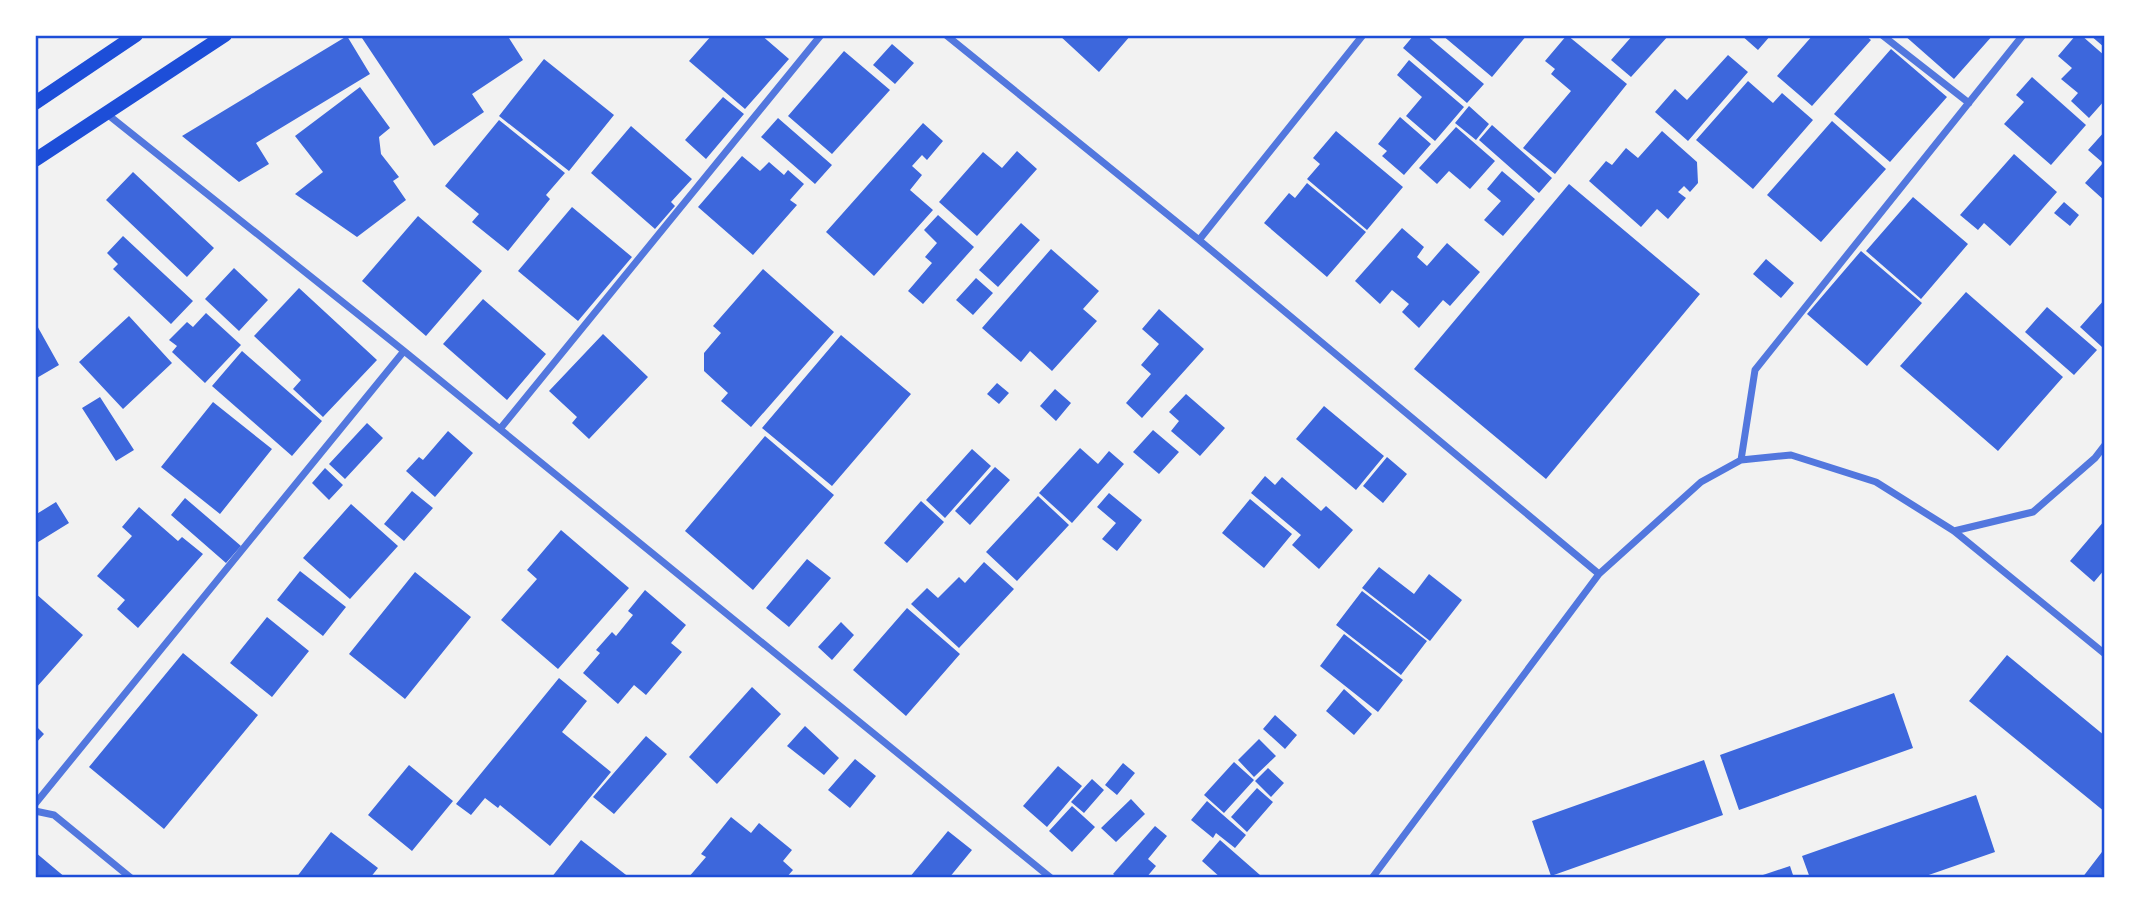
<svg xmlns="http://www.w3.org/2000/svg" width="2140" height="913" font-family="'DejaVu Sans',sans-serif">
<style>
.building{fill:#3d67dc}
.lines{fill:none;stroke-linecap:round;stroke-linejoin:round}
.minor{stroke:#5277de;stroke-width:7}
.secondary{stroke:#1d4ed8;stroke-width:14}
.neatline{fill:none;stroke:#1d4ed8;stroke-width:2.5}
</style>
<rect width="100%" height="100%" fill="#f2f2f2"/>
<!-- building -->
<path class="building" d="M360,35H507L523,60L472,94L484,112L434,146Z
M712,35H761L789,59L745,109L689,61Z
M1059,35H1131L1099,72Z
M1414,35H1426L1484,84L1467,103L1403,48Z
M1442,35H1527L1492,77Z
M1567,35L1627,84L1555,174L1523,148L1571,91L1551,74L1555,69L1545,61Z
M1633,35H1669L1631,77L1611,60Z
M1741,35H1771L1758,50Z
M1813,35H1865L1871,40L1812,106L1777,76Z
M1904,35H1993L1954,79Z
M2076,35H2081L2105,56V100L2089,118L2071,101L2078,93L2061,79L2072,68L2058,56Z
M2090,35H2105V48Z
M347,36L370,74L256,143L269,164L239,182L182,136Z
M892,44L914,63L895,84L873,65Z
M1891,49L1947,97L1890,162L1834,114Z
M844,51L890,90L832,154L788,116Z
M1728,55L1748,72L1688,141L1655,112L1675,89L1687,100Z
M544,59L614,115L569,171L499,116Z
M1409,60L1464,107L1435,141L1406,116L1422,97L1397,75Z
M2032,77L2086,125L2051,165L2004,124L2024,102L2016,95Z
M1748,81L1773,103L1782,93L1813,120L1753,189L1696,140Z
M360,87L390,128L379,137L381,154L399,177L393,181L406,200L357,237L295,194L323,172L295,136Z
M723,97L744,114L706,159L685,140Z
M1469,106L1489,124L1476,140L1455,123Z
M1400,117L1431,144L1404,175L1382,156L1387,151L1378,144Z
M778,118L832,165L815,184L761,137Z
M499,120L565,173L546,195L550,199L508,251L472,222L479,214L445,186Z
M1832,121L1886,169L1821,242L1767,195Z
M923,123L943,141L927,160L922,155L912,166L922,175L910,190L933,210L874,276L826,232Z
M1492,125L1552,178L1539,193L1479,140Z
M631,126L692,179L671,202L675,206L655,229L591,173Z
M1456,127L1495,161L1470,189L1449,171L1437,184L1419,168Z
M1336,131L1403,187L1367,230L1307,179L1320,164L1313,158Z
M1662,131L1697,162L1698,183L1690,192L1684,186L1678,192L1686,198L1668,219L1657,209L1641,227L1589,181L1606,161L1612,165L1626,148L1638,158Z
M2105,131V201L2085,183L2103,163L2088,150Z
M1017,151L1037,169L977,236L939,202L983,152L1002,168Z
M2014,154L2057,192L2010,246L1984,223L1978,230L1960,215Z
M742,156L760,171L769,162L784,175L788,170L804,184L790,200L797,205L753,255L698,207Z
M1502,171L1535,199L1503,236L1484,220L1501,201L1487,189Z
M133,172L214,248L187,277L106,200Z
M1307,183L1366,232L1327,277L1264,223L1289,193L1295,198Z
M1569,184L1700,294L1546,479L1414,369Z
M1913,197L1968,244L1921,299L1866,251Z
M2064,202L2079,215L2070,226L2054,213Z
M572,207L632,257L578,321L518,271Z
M938,215L974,247L923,304L908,291L932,263L925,257L937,243L924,230Z
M418,216L482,271L426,336L362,281Z
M1021,223L1040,240L998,287L979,270Z
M1402,228L1424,247L1417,257L1427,266L1447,243L1480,272L1450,306L1443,300L1419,328L1402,312L1409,304L1392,290L1380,304L1355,281Z
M123,236L193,301L171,324L113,269L118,264L107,253Z
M1051,249L1099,291L1083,309L1097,321L1052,371L1030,351L1021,362L982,328Z
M1861,251L1922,303L1867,366L1807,314Z
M1766,259L1794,283L1781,298L1753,274Z
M234,268L268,300L239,331L205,299Z
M763,269L834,332L751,427L721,401L728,393L704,371V353L721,333L713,326Z
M976,278L993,293L973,315L956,300Z
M299,288L377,360L323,417L293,389L301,380L254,336Z
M1966,292L2063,377L1998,451L1900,366Z
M483,299L546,354L507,400L443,344Z
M2105,299V343L2102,347L2080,327Z
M2047,307L2097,350L2074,375L2025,332Z
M1159,309L1204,349L1142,418L1126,403L1151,374L1141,365L1159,344L1142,329Z
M206,313L241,345L205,383L172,352L177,346L169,340L187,322L193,327Z
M129,316L172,363L123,409L79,362Z
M35,322L59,365L35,379Z
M603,334L648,377L589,439L572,423L577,417L549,391Z
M841,335L911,394L832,486L762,428Z
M242,351L322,421L292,456L212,386Z
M997,383L1009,393L999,404L987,394Z
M1055,389L1071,403L1056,421L1040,406Z
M1186,394L1225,428L1200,456L1171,431L1179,421L1169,412Z
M100,397L134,450L116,461L82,408Z
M213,402L272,449L220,514L161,467Z
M1324,406L1384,456L1356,490L1296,439Z
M367,423L383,438L345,479L329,464Z
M1153,430L1179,452L1159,474L1133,452Z
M448,431L473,453L435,497L406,471L419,457L423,460Z
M765,436L834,495L753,590L685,531Z
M1080,448L1098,464L1109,451L1124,464L1072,523L1039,493Z
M972,449L991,466L945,518L926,500Z
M1387,457L1407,474L1383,503L1363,486Z
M995,467L1010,480L970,525L955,511Z
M325,468L343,485L329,500L312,483Z
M1265,476L1275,485L1282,477L1321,511L1326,506L1353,530L1319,569L1292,545L1301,535L1251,493Z
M412,491L433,508L404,541L384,524Z
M1109,493L1142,520L1117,551L1102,539L1116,523L1097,507Z
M1038,496L1069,525L1017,581L986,552Z
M185,498L241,546L226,563L171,515Z
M1250,499L1292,534L1264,568L1222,533Z
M921,501L944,522L907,563L884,543Z
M56,502L69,523L35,544V515Z
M351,504L398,546L350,599L303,558Z
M139,507L178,541L182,537L203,554L138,628L117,609L125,600L97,576L132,536L122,527Z
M2105,520V569L2094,582L2070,561Z
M561,530L629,588L558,669L501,620L537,579L527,570Z
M807,559L831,578L789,627L766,608Z
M984,562L1014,589L959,648L911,604L927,588L938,598L959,577L965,583Z
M1379,567L1414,594L1429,574L1462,600L1430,641L1362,588Z
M300,571L346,607L323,636L277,600Z
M415,572L471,617L405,699L349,654Z
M645,590L686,625L671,643L682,652L646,695L634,685L618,704L583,673L600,653L596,650L612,632L616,636L633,615L628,611Z
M1362,591L1427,641L1401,675L1336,625Z
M35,593L83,635L35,689Z
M907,608L960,654L906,716L853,670Z
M267,617L309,651L272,697L230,663Z
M841,622L854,635L832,660L818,647Z
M1344,634L1403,680L1378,712L1320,666Z
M183,653L258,715L164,829L89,767Z
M2007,655L2105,736V812L1969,701Z
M559,678L587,701L562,732L611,772L550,846L500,805L498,808L485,798L471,815L456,804Z
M752,687L781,714L717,784L689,757Z
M1344,689L1372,714L1354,735L1326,711Z
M1894,693L1913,748L1739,810L1720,755Z
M1275,715L1297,735L1285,749L1263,729Z
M35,725L44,734L35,744Z
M805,726L839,758L824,775L787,746Z
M646,736L667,754L614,814L593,797Z
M1259,739L1276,756L1254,777L1238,760Z
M855,759L876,776L850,808L828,790Z
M1704,760L1723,815L1551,876L1532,821Z
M1234,762L1254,780L1224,813L1204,795Z
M1123,763L1135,773L1117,795L1105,785Z
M409,765L453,801L412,851L368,815Z
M1058,766L1082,786L1047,827L1023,806Z
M1268,768L1284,783L1271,797L1255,781Z
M1092,779L1104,790L1084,813L1071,802Z
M1257,788L1273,802L1247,832L1231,817Z
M1976,795L1995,852L1920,878H1810L1802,856Z
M1131,799L1145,814L1116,842L1101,828Z
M1207,801L1246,835L1235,848L1216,833L1213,838L1191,820Z
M1072,806L1095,827L1072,852L1049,831Z
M731,817L751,833L759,823L792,850L783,861L793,870L786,878H688L706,857L701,854Z
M1155,826L1167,836L1148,859L1156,866L1146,878H1118L1113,874Z
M948,831L972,850L949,878H909Z
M331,832L378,868L370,878H296Z
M581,840L630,878H551Z
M1220,840L1260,875L1258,878H1221L1202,861Z
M2105,848V878H2082Z
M35,852L66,878H35Z
M1790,866L1794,878H1754Z"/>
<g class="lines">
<!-- minor -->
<path class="minor" d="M946,35L1199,240L1599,574
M1882,35L1969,103
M107,114L404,351L1051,878
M1199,240L1363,35
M500,429L821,35
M1741,460L1755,370L2023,35
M1954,531L2033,512L2095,458L2105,445
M35,804L404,351
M35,811L54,815L131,878
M1372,878L1599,574L1701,482L1741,460L1791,455L1876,482L1954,531L2105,654"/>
<!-- secondary -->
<path class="secondary" d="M35,103L136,35
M35,160L225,35"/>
</g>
<!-- border -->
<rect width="2140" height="913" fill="none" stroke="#ffffff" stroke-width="74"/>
<rect x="37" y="37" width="2066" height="839" class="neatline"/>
</svg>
